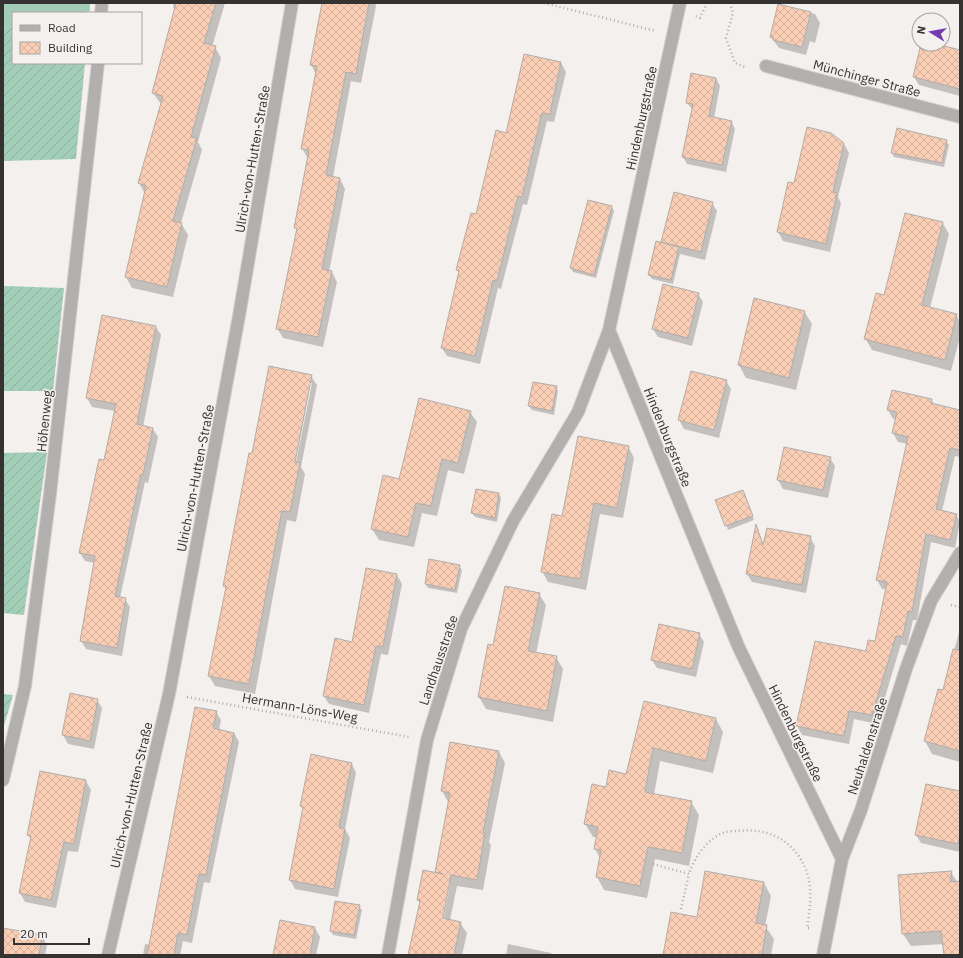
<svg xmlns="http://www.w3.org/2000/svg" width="963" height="958" font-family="'IBM Plex Sans',sans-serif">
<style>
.green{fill:#a2cdb6}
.garden{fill:url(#garden-furrows)}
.shadow{fill:#0003;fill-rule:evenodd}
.building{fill:url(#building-cross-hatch);stroke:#b0adab}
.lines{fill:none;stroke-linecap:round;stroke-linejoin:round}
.street-casing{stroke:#d2cecc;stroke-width:14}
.path{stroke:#aeaba9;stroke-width:2.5;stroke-dasharray:1 3;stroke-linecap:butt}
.street{stroke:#b1b0af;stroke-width:12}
.labels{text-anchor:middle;stroke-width:3;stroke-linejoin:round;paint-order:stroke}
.street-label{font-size:13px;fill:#353332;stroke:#f4f0ee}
</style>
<defs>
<pattern id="garden-furrows" width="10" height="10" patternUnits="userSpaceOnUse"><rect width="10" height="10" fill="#a2cdb6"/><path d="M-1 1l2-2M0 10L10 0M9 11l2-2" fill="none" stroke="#8cb09d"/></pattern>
<pattern id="building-cross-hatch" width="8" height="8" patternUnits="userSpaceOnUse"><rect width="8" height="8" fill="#f9ceb4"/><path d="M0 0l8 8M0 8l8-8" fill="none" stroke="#d6b19b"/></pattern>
</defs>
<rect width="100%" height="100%" fill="#f4f0ee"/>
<!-- green -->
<path class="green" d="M3,3H90V11L79,13H13V26L3,28Z"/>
<!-- garden -->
<path class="garden" d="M13,26V63H85L76,159L3,161V28Z
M4,286L64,288L53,391H3Z
M47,452L24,615L3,613V453Z
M3,694L13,695L3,729Z"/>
<!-- shadow -->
<path class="shadow" d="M174,3H225L212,47H215L221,58L198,142L202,150L181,223L188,235L173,297L132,288L126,277L145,194L139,183L161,104L153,93L175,10L173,7Z
M323,3H375L376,6L361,83L351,81L333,177L340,179L345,189L329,272H332L337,282L323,347L283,338L277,328L297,231L295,228L308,159L302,148L316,75L311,64Z
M779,5L815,14L820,23L815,43L810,41L806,55L779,48L771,37Z
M922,44H933L960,51V96L919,85L914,77Z
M525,55L561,63L566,72L554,122L547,121L527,205L523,204L501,289L498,288L480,364L447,356L442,348L459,274L457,270L507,134Z
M716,78L720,86L714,118L731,121L735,129L726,172L687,164L683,157L693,110L687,103Z
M898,129L946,141L949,145L944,167L894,157L892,153Z
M844,144L849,153L838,197L841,203L830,252L783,241L778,232L789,183L794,185Z
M588,201L612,207L614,211L596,278L573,272L571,268Z
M712,203L717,211L705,260L680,254L673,284L652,279L649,275L663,244L662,242Z
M942,222L949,234L930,308L956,315L960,322V337L951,371L872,350L865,338L885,296Z
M698,294L703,302L692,346L658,337L653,329Z
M804,311L812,324L796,390L746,378L739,365Z
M156,327L161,335L143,427L153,429L158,437L148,483L145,482L120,598L125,599L130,607L122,656L86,649L81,641L95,563L85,561L80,553L105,461L115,411L92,407L87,398Z
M692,372L726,381L731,389L719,438L684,429L679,420Z
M311,376L317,385L301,467L305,474L296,522L287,520L255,694L215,686L209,676L226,589L224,586L252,455ZM310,383H312L295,467H293Z
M556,387L558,391L554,415L532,410L529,406Z
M931,400L934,404L960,411V457L955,456L942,511L956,515L960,522L955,548L931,542L917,620H913L907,646L901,644L877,724L854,719L849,744L802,735L797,726L876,642L886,589H882L877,580L908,444L898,442L893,433L896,419H893L888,410Z
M470,412L477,422L464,474L448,470L437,516L422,513L414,547L379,540L372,529L400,480Z
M628,446L634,458L623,518L600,514L586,590L548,582L542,571L563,517Z
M830,458L835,466L828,498L783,489L778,480Z
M743,491L754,520L728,530L717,500Z
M499,494L501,498L497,522L475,517L472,513Z
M756,527L764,545L810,537L815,546L806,593L752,582L747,574Z
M459,566L462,570L457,593L428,588L426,584Z
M367,570L397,575L402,584L388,655L381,654L369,713L329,704L324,696L353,643Z
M539,594L546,605L536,654L556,657L563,669L553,722L486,709L479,697L494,646Z
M960,629V762L932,754L925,741L938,690L943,691Z
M699,634L704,642L696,677L657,668L652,660Z
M97,700L102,708L94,749L68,744L63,735Z
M645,702L716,719L723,732L713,773L660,761L654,795L691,802L699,815L689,866L655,859L647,898L604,890L597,877L600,858L595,849L597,837H593L585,824L607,788L627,775Z
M216,712L221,720L219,730L234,733L239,742L210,883L204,882L192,943L183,941L180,955H143L145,944L150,945Z
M499,752L505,763L489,842L491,845L483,890L457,886L450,920L460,923L467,933L462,955H409L420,904L418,900L437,874L448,802L442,791ZM448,884H450L443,923H441Z
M352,764L356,773L345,829L350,838L338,897L295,889L290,880L303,810L301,806Z
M41,772L86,781L91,790L78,852L68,851L56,908L25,902L20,893L31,840L28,835Z
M960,792V852L921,843L916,835Z
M951,872L957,882H960V954L951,955L944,944L911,946L903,934Z
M764,883L771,896L765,926L774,939L771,955H664L697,918Z
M359,906L362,910L356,939L333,935L331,931Z
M315,928L320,937L316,955H274Z
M3,929L42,936L47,945L45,955H3Z
M508,944L551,953L552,955H506Z"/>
<!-- building -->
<path class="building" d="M176,3H216L204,43L216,46L191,137L197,138L173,221L182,223L167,287L125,277L146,186L138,183L163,96L152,93Z
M322,3H369L356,74L346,72L326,175L340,178L322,269L332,271L318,337L276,329L297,228H294L309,150L301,149L317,66L310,65Z
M778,4L811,12L802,47L773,40V38L770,37Z
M921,44H937L960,50V89L913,77Z
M524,54L561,62L550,114L542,113L522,197L518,196L497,281L493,280L475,356L441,348L459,271L456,270L471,213L476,214L496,130L506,133Z
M691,73L716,78L709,116L732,121L722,165L682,157L693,104L686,103Z
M807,127L831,133L844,143L833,192L837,193L826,244L777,232L788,182L794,183Z
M897,128L947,140L942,163L891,153Z
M674,192L713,202L701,252L661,242Z
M588,200L612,206L594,275L570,268Z
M905,213L943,222L922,305L957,314L945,360L864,339L876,293L884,295Z
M656,241L679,247L671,280L648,275Z
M663,284L699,293L688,338L652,329Z
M754,298L805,311L789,378L738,365Z
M102,315L156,326L137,424L153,428L143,475L141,474L115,596L126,598L117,648L80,641L95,556L79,553L99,459L104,460L116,404L86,398Z
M269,366L312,375L295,462L300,463L290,512L282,511L249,684L208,676L226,587L223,586L249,453H252Z
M691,371L727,380L714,430L678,420Z
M533,382L557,386L552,411L528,406Z
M892,390L932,399L931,403L960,410V450L950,448L936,509L957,514L950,540L926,534L912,612L908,611L903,637L896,636L872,715L849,711L844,736L796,726L815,641L866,651L868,640L875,641L887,582L876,580L908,437L892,433L897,412L887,410Z
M419,398L471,411L458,463L442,459L431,506L416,503L408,537L371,529L383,475L399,479Z
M578,436L629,446L617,508L594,503L580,579L541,572L552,514L562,516Z
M784,447L831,457L823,490L777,480Z
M476,489L499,493L495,518L471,513Z
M743,490L753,516L725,526L715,500Z
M756,524L763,545L767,528L811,536L802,585L746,574Z
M429,559L460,565L455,590L425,584Z
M366,568L397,574L383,647L376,646L364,705L323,696L335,638L352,642Z
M505,586L540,593L528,651L557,656L547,711L478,697L488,644L493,645Z
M659,624L700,633L692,669L651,660Z
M953,649L960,650V751L924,741L938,689L943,690Z
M70,693L98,699L90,741L62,735Z
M644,701L716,718L706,761L653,748L645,792L692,801L682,853L648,847L640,886L596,877L601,850L594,849L598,827L584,824L592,784L606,787L609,770L626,774Z
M195,707L217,711L213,728L234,733L206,875L199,874L187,935L178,933L174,955H147Z
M450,742L499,751L483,833H485L477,880L451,875L443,918L461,922L454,955H408L420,901L417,900L423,870L443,874L435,872L450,793L441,791Z
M311,754L352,763L339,827L345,829L334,889L289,880L303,807L300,806Z
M40,771L86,780L74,844L64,842L51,900L19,893L31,836L27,835Z
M926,784L960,791V834L958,844L915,835Z
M705,871L764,882L756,923L767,925L762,955H663L671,912L697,917Z
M952,871L950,882L960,881V955H944L941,931L902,934L898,875Z
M335,901L360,905L354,935L330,931Z
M280,920L315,927L310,955H273Z
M3,928L42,935L39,955H3Z"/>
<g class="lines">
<!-- street casing -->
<g class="street-casing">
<path id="street" d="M101,13L102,3
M766,66L960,117
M609,330L739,648L842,859
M3,780L25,686L50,494L98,63
M108,955L169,694L239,316L292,3
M388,955L427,740L461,629L513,521L578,412L609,330L680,3
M823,955L842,859L861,810L906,669L931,601L960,553"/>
</g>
<!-- path -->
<path class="path" d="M544,3L656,31
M730,3L733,13L726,38L735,63L747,68
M696,16L700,18L707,3
M951,605L960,607
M187,697L409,737
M653,864L689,874C694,858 707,839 723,833C727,831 734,831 738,831C768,827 795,841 806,870C813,889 810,909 807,928H809
M681,909L689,874"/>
<!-- street -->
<use href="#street" class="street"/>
</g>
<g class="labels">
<!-- street labels -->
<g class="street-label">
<text transform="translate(867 78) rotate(15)" y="5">Münchinger Straße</text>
<text transform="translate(641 118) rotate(-78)" y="5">Hindenburgstraße</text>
<text transform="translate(252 159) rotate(-80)" y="5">Ulrich-von-Hutten-Straße</text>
<text transform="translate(44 421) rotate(-84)" y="5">Höhenweg</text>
<text transform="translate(668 437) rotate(68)" y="5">Hindenburgstraße</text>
<text transform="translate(195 478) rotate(-79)" y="5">Ulrich-von-Hutten-Straße</text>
<text transform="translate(438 660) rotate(-71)" y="5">Landhausstraße</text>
<text transform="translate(300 707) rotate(10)" y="5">Hermann-Löns-Weg</text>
<text transform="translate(796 733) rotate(64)" y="5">Hindenburgstraße</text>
<text transform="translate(867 746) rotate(-72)" y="5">Neuhaldenstraße</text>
<text transform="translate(131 795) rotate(-77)" y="5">Ulrich-von-Hutten-Straße</text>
</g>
</g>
<!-- border -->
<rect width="963" height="958" fill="none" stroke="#353332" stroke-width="8"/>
<!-- legend -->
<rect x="12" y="12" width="130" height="52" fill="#f4f0ee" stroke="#a8a4a3"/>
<rect x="20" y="25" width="20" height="6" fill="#b1b0af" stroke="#a8a4a3"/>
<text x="48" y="32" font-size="12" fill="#353332">Road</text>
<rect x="20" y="42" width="20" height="12" fill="url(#building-cross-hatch)" stroke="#a8a4a3"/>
<text x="48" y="52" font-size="12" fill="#353332">Building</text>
<!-- north arrow -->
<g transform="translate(931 32) rotate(281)"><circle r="19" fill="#f4f0ee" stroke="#a8a4a3"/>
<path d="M0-3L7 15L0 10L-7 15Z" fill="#763cb2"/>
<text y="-6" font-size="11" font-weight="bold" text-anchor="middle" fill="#353332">N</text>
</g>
<!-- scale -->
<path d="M14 938v6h75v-6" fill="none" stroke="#353332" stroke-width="2"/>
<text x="20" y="938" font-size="12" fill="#353332" stroke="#f4f0ee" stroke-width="3" paint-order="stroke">20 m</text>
</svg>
